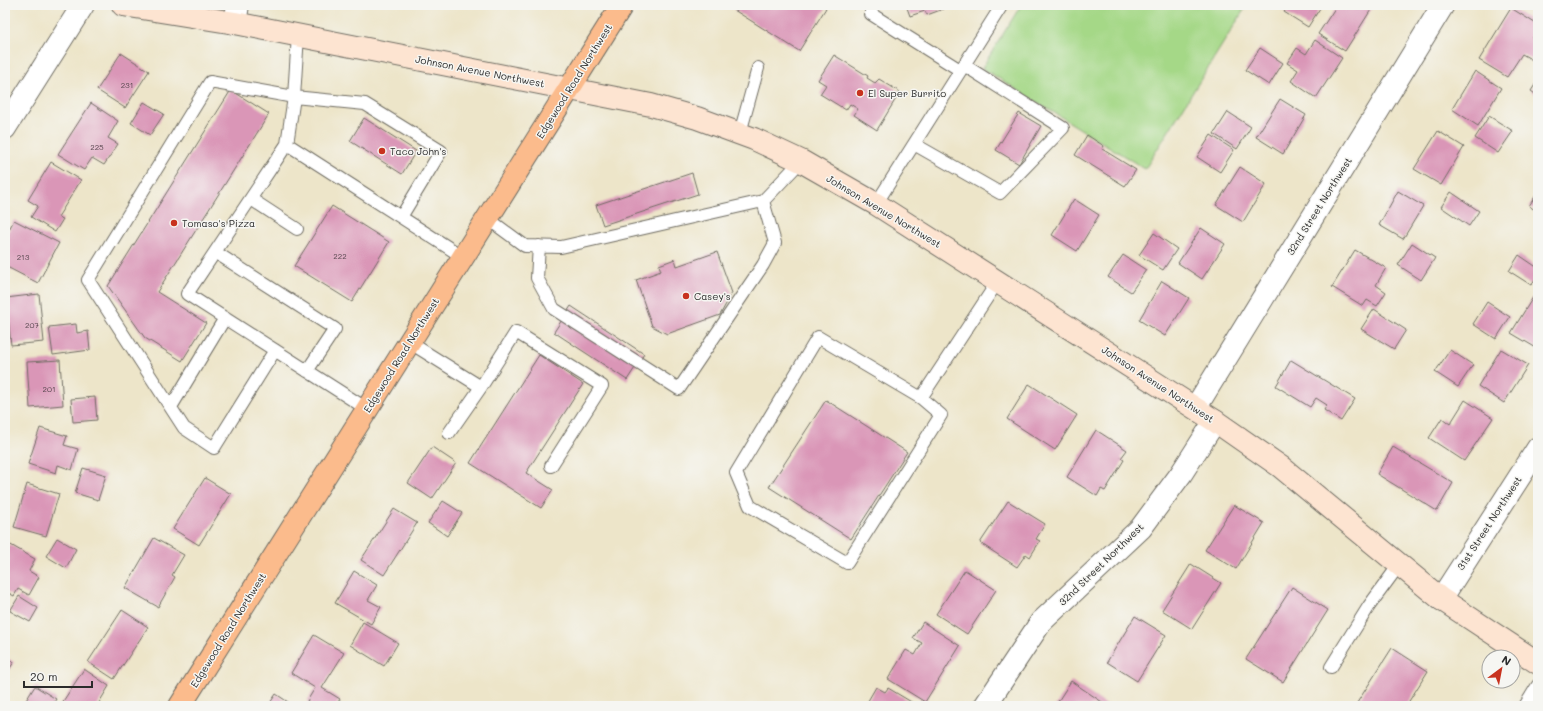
<svg xmlns="http://www.w3.org/2000/svg" width="1543" height="711" font-family="Mali,sans-serif">
<style>
.green{fill:#a5d887;stroke:#688259}
.building{fill:#da96b7}
.lines{fill:none;stroke-linecap:round;stroke-linejoin:round}
.lane-casing{stroke:#6f6c62;stroke-width:14}
.street-casing{stroke:#6f6c62;stroke-width:24}
.secondary-casing{stroke:#6f6c62;stroke-width:24}
.primary-casing{stroke:#6f6c62;stroke-width:24}
.lane{stroke:#fff;stroke-width:12}
.street{stroke:#fff;stroke-width:22}
.secondary{stroke:#fde4d1;stroke-width:22}
.primary{stroke:#fbbb8c;stroke-width:22}
.poi-dot{fill:#c8321e;stroke:#f6f6f2;stroke-width:1.5}
.labels{text-anchor:middle;stroke-width:3;stroke-linejoin:round;paint-order:stroke}
.number-label{font-size:8px;fill:#57464e}
.street-label{font-size:10px;fill:#2b2b2b;stroke:#f6f6f2}
.poi-label{font-size:10px;fill:#2b2b2b;stroke:#f6f6f2;text-anchor:start}
</style>
<rect width="100%" height="100%" fill="#f6f6f2"/>
<filter id="ink" filterUnits="userSpaceOnUse"><feTurbulence type="fractalNoise" baseFrequency=".025" numOctaves="2"/><feDisplacementMap in="SourceGraphic" scale="8" xChannelSelector="R" yChannelSelector="G"/><feConvolveMatrix kernelMatrix="1 2 1 2 8 2 1 2 1" color-interpolation-filters="sRGB"/></filter>
<filter id="wash" filterUnits="userSpaceOnUse"><feTurbulence type="fractalNoise" baseFrequency=".012" numOctaves="4" result="noise"/><feDisplacementMap in="SourceGraphic" scale="16" xChannelSelector="R" yChannelSelector="G"/><feGaussianBlur stdDeviation="0.9" result="paint"/><feColorMatrix in="noise" values="0 0 0 0 0 0 0 0 0 0 0 0 0 0 0 0 0 1.4 0 .05"/><feComposite in="paint" operator="in"/></filter>
<g filter="url(#wash)">
<rect width="100%" height="100%" fill="#ede5c9"/>
<!-- green -->
<path class="green" d="M1021,5H1247L1145,169L982,68Z"/>
<g id="blocks">
<!-- building -->
<path class="building" d="M737,5H822L826,8L799,51L734,10Z
M906,5H954L927,15L925,11L910,16Z
M1289,5H1322L1308,27L1284,12Z
M1337,5H1374L1345,51L1318,34Z
M1511,8L1538,25V30L1532,39L1538,43V59L1536,62L1522,54L1507,77L1479,60Z
M1315,40L1342,58L1316,98L1291,81L1298,70L1287,63L1297,48L1306,54Z
M1260,48L1283,63L1269,85L1245,70Z
M121,53L149,71L125,108L97,90Z
M834,55L868,76L867,78L875,83L879,79L900,92L877,130L854,115L858,109L850,104L846,110L820,94L826,85L818,80Z
M1475,71L1501,88L1478,126L1452,109Z
M1538,80V96L1531,91Z
M231,90L269,114L157,292L206,323L182,361L145,338L108,286Z
M1280,99L1306,115L1283,154L1256,137Z
M144,102L164,114L150,135L131,123Z
M91,103L118,121L108,138L118,144L104,165L92,158L84,170L58,154Z
M1228,112L1251,127L1237,149L1214,134Z
M1019,113L1041,126L1019,164L996,150Z
M1489,116L1513,131L1498,153L1475,138Z
M364,118L416,151L402,174L350,141Z
M1438,131L1464,147L1441,185L1414,169Z
M1087,135L1104,146L1102,149L1136,170L1125,186L1075,155Z
M1211,135L1234,150L1220,172L1197,157Z
M51,162L81,180L58,217L63,219L55,232L31,217L38,206L28,200Z
M1240,167L1266,184L1243,222L1216,205Z
M692,173L698,194L603,225L596,205Z
M1398,191L1423,206L1403,239L1379,225Z
M1451,192L1479,211L1469,226L1441,207Z
M1538,192V212L1529,206Z
M1074,199L1099,215L1077,251L1052,235Z
M332,206L389,242L352,302L294,266Z
M14,220L59,243L38,283L5,266V252L9,245L5,242V237Z
M1201,228L1225,244L1202,279L1178,263Z
M1154,233L1177,249L1163,270L1139,255Z
M1412,243L1435,258L1421,280L1398,265Z
M1355,250L1386,268L1376,285L1386,292L1377,306L1367,300L1363,306L1332,287Z
M717,252L732,293L720,315L667,334L652,326L636,280L661,271L659,265L675,259L677,266Z
M1123,255L1146,270L1131,292L1108,277Z
M1519,255L1538,268V275L1531,285L1509,271Z
M1162,281L1189,298L1165,336L1139,320Z
M39,294L44,342L11,345L6,298Z
M1535,294L1538,296V349L1511,333Z
M1487,302L1510,317L1496,339L1473,324Z
M571,306L644,354L627,380L554,332Z
M1374,309L1406,330L1394,349L1361,329Z
M76,324L77,333L88,331L90,350L53,355L49,327Z
M1501,349L1528,365L1504,403L1478,386Z
M1450,350L1473,365L1458,387L1435,372Z
M539,355L583,384L526,473L553,490L541,508L470,463Z
M60,360L63,405L30,408L27,362Z
M1291,360L1355,399L1341,421L1324,410L1327,405L1316,398L1310,407L1276,386Z
M1029,384L1077,415L1055,450L1007,419Z
M95,397L97,420L73,422L71,399Z
M826,400L907,452L851,539L769,487Z
M1465,400L1493,418L1464,461L1429,438L1442,418L1450,424Z
M40,428L67,436L64,445L78,449L72,470L58,465L56,473L28,464Z
M1096,430L1127,450L1121,458L1124,460L1105,491L1101,489L1097,496L1067,477Z
M432,447L456,463L432,499L408,483Z
M1393,447L1453,483L1437,511L1377,474Z
M83,468L106,475L98,500L75,493Z
M205,478L231,494L199,545L173,529Z
M27,484L59,494L46,536L14,527Z
M443,501L462,513L447,536L428,523Z
M1008,501L1045,524L1036,539L1040,541L1030,557L1026,554L1017,567L980,543Z
M1234,505L1264,523L1236,569L1205,550Z
M394,509L417,523L384,575L361,560Z
M57,538L76,549L66,568L46,556Z
M154,538L184,555L172,575L175,577L158,607L125,588Z
M9,544L35,559L29,571L39,577L29,595L18,589L14,596L5,591V551Z
M1191,564L1221,583L1192,629L1162,610Z
M965,570L996,590L967,634L936,614Z
M354,571L377,585L368,600L381,607L371,624L335,603Z
M1292,587L1328,610L1283,682L1246,659Z
M19,596L38,608L30,622L10,611Z
M122,610L148,627L114,679L88,662Z
M1135,616L1166,635L1137,681L1107,662Z
M363,622L398,643L384,666L350,645Z
M923,622L960,646L925,702L888,679L906,650L915,655L922,643L913,638Z
M314,635L344,653L322,688L340,699L336,706H315L307,701L315,688L291,673Z
M1392,648L1428,671L1406,706H1355Z
M5,657L14,662L5,676Z
M84,669L109,686L97,706H60Z
M1071,681L1108,706H1055Z
M35,686L56,699L52,706H31L25,702Z
M876,687L885,692L888,688L918,706H865Z
M276,694L294,706H268Z"/>
</g>
</g>
<g filter="url(#ink)">
<use href="#blocks" fill-opacity="0" stroke="#6f6c62" stroke-width="1"/>
<g class="lines">
<!-- lane casing -->
<g class="lane-casing">
<path id="lane" d="M871,5V14L960,70
M740,133L758,68
M287,144L294,97L298,35
M914,144L1000,193L1063,128L964,65
M251,199L297,229
M876,204L1002,5
M487,218L525,246L561,247L763,201L801,161
M539,246L537,278L554,309L679,389L763,265L775,243L763,201
M215,252L335,329L307,371
M818,337L921,398L941,415L847,563L750,506L736,473Z
M409,342L481,387L516,332L602,386L551,466
M275,350L214,448L184,428L88,280L210,82L294,97L365,104L441,151L401,217
M921,398L998,281
M171,407L225,318
M367,409L187,294L287,144L463,257
M449,433L481,387
M1331,667L1369,606L1399,565
M1525,706L1538,685"/>
</g>
<!-- street casing -->
<g class="street-casing">
<path id="street" d="M235,23L238,5
M5,128L83,5
M1196,407L1443,5
M1441,599L1538,448
M985,706L1041,622L1141,528L1181,474L1215,421"/>
</g>
<!-- secondary casing -->
<g class="secondary-casing">
<path id="secondary" d="M123,5L235,23L651,105L697,118L754,139L801,161L876,204L1215,421L1281,467L1441,599L1538,663"/>
</g>
<!-- primary casing -->
<g class="primary-casing">
<path id="primary" d="M180,706L622,5"/>
</g>
<!-- lane -->
<use href="#lane" class="lane"/>
<!-- street -->
<use href="#street" class="street"/>
<!-- secondary -->
<use href="#secondary" class="secondary"/>
<!-- primary -->
<use href="#primary" class="primary"/>
</g>
</g>
<!-- markers -->
<g class="poi-dot">
<circle cx="860" cy="93" r="4"/>
<circle cx="382" cy="151" r="4"/>
<circle cx="174" cy="223" r="4"/>
<circle cx="686" cy="296" r="4"/>
</g>
<g class="labels">
<!-- number labels -->
<g class="number-label">
<text x="127" y="88">231</text>
<text x="97" y="150">225</text>
<text x="340" y="259">222</text>
<text x="23" y="260">213</text>
<text x="32" y="328">207</text>
<text x="49" y="392">201</text>
</g>
<!-- street labels -->
<g class="street-label">
<text transform="translate(480 71) rotate(11)" y="4">Johnson Avenue Northwest</text>
<text transform="translate(574 81) rotate(-58)" y="4">Edgewood Road Northwest</text>
<text transform="translate(1319 206) rotate(-58)" y="4">32nd Street Northwest</text>
<text transform="translate(884 211) rotate(31)" y="4">Johnson Avenue Northwest</text>
<text transform="translate(401 355) rotate(-58)" y="4">Edgewood Road Northwest</text>
<text transform="translate(1158 384) rotate(33)" y="4">Johnson Avenue Northwest</text>
<text transform="translate(1489 523) rotate(-57)" y="4">31st Street Northwest</text>
<text transform="translate(1101 564) rotate(-44)" y="4">32nd Street Northwest</text>
<text transform="translate(228 630) rotate(-58)" y="4">Edgewood Road Northwest</text>
</g>
<!-- poi labels -->
<g class="poi-label">
<text x="868" y="97">El Super Burrito</text>
<text x="390" y="155">Taco John's</text>
<text x="182" y="227">Tomaso's Pizza</text>
<text x="694" y="300">Casey's</text>
</g>
</g>
<!-- margin -->
<rect width="1543" height="711" fill="none" stroke="#f6f6f2" stroke-width="20"/>
<!-- north arrow -->
<g transform="translate(1501 669) rotate(32)"><circle r="19" fill="#f6f6f2" stroke="#a5a5a2"/>
<path d="M0-3L7 15L0 10L-7 15Z" fill="#c8321e"/>
<text y="-6" font-size="11" font-weight="bold" text-anchor="middle" fill="#2b2b2b">N</text>
</g>
<!-- scale -->
<path d="M24 681v6h68v-6" fill="none" stroke="#2b2b2b" stroke-width="2"/>
<text x="30" y="681" font-size="12" fill="#2b2b2b" stroke="#f6f6f2" stroke-width="3" paint-order="stroke">20 m</text>
</svg>
